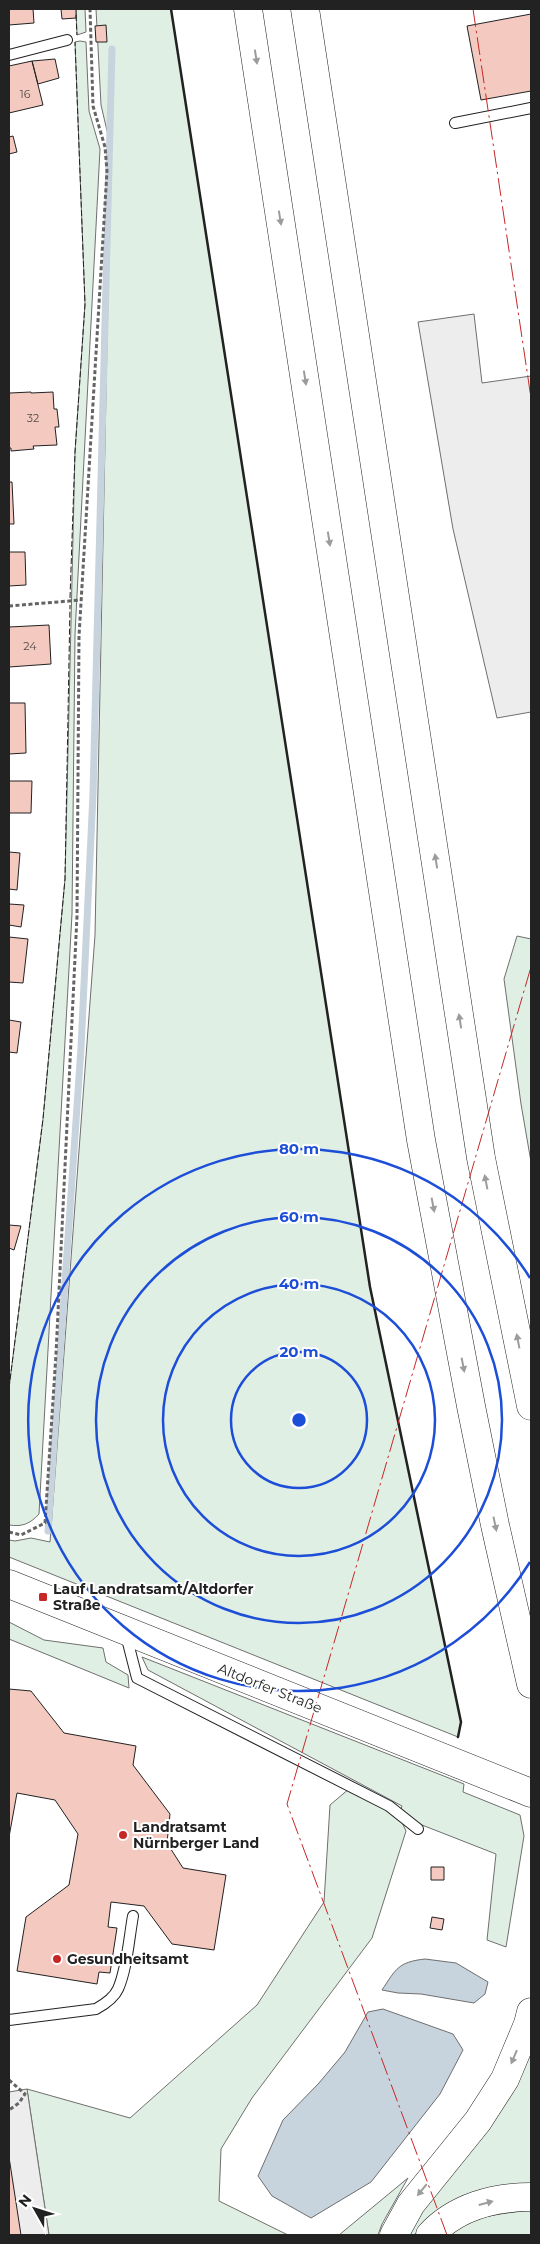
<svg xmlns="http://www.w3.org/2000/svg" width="540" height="2244" font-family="Montserrat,sans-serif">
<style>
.green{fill:#e0efe3;stroke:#6f6f6f}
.parking{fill:#ededed;stroke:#6f6f6f}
.water{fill:#c7d3dd;stroke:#6f6f6f}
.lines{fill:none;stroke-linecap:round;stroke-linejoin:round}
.stream{stroke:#c7d3dd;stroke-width:7}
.building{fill:#f3c9c0;stroke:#222}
.service-casing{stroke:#222;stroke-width:12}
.secondary-casing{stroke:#222;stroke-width:29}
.motorway-casing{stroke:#222;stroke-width:29}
.path{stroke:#646464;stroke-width:3;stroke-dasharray:4 2.5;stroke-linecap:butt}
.service{stroke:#fff;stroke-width:10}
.secondary{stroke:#fff;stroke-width:28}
.motorway{stroke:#fff;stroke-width:28}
.fence{stroke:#222;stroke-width:1;stroke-dasharray:6 2.5;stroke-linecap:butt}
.wall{stroke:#222;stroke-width:2.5}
.power{stroke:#c62828;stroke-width:1;stroke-dasharray:18 4 2.5 4;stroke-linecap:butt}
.oneway{fill:#9c9c9c}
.ring{fill:none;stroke:#1d4ed8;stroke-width:2.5}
.poi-dot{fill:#c62828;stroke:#fff;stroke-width:2}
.labels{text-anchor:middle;stroke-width:4;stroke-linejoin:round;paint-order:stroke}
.number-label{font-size:11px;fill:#564c4a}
.poi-label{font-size:14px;font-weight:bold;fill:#222;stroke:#fff;text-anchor:start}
.street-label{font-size:14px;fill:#222;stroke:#fff}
.centre{fill:#1d4ed8;stroke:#fff;stroke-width:2.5}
.ring-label{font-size:15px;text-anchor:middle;font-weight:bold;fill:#1d4ed8;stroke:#fff;stroke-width:4;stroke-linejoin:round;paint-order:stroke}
</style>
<rect width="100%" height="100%" fill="#fff"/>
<!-- green -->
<path class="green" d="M76,9H85L86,32L77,35Z
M96,9H171L370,1287L461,1722L458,1737L9,1557V1540L15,1541L31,1538L50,1542L95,935L111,148L101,105Z
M80,41L86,42L89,111L100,149L75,634L72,914L39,1514C30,1524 22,1527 9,1525V1388L43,1119L65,879L75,452L85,304L75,42Z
M517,936L531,939V1162L521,1104L504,979Z
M9,1622L44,1640L103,1648L106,1662L128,1675L129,1688L9,1639Z
M142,1657L464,1784L463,1792L520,1815L524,1836L506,1947L487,1940L496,1854L399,1816L406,1831L372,1938L252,2098L221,2149L219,2201L288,2235H49L27,2089L130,2118L257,2005L324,1902L330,1805L350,1788L399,1815L402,1806L148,1670Z
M531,2044V2187L428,2223L414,2235H405Z
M408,2178L382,2224L378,2235H339Z
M531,2210V2235H447C472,2215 501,2214 531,2210Z"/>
<!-- parking -->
<path class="parking" d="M474,314L482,383L531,376V712L497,718L453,529L418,322Z
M27,2089L49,2235H9V2092Z"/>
<!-- water -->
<path class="water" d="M425,1959L456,1963L488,1982L485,1994L474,2003L421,1994L398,1993L382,1990C396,1969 398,1962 425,1959Z
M383,2009L453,2034L463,2050L440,2094L371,2182L311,2218L272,2196L258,2176L283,2120L319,2083L345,2052L368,2012Z"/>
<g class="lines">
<!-- stream -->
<path class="stream" d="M48,1531L81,1048L93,794L112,49"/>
</g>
<!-- building -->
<path class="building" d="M9,9H33L34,23L9,25Z
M61,9H76V18L62,19Z
M531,14V91L481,100L467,26Z
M106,25L107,42H96L95,26Z
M55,59L59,78L38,84L32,61Z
M32,61L43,105L9,113V66Z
M13,136L17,152L9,154V137Z
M31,392V393L53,392L54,409H57L59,427H55L57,445L33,446L34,449L11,451V448H9V395L10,393Z
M9,482H12L14,524H9Z
M9,552H25L26,585L9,586Z
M49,625L51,664L9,667V627Z
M9,703H25L26,753L9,754Z
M9,781H32L31,813H9Z
M9,852L20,853L17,890L9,889Z
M9,904L24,905L21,927L9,925Z
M9,937L28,939L23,983L9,982Z
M9,1020L21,1022L17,1053L9,1052Z
M9,1225L21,1226L14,1250L9,1248Z
M9,1689L31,1691L64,1733L136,1746L133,1765L170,1814L167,1843L183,1868L226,1875L214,1950L172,1944L144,1906L111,1902L108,1927L117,1928L110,1973L99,1972L97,1984L17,1971L26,1917L69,1885L78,1834L55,1800L17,1793L9,1837Z
M431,1867H444V1880H431Z
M432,1917L444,1919L442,1930L430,1928Z
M9,2157L21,2235H9Z"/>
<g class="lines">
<!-- service casing -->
<g class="service-casing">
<path id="service" d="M9,55L67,40
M455,123L531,108
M126,1635L137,1678L389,1806L418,1829
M9,2020L96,2009C105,2004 114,1998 118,1989C127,1969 129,1938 133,1916"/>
</g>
<!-- secondary casing -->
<g class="secondary-casing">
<path id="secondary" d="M9,1584L531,1793"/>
</g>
<!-- motorway casing -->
<g class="motorway-casing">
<path id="motorway" d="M248,9L421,1140L471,1406L495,1525L531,1684
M305,9L481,1158L531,1406
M394,2235L411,2204L478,2121L505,2079L528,2024L531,2012
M430,2235C456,2207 494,2197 531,2197"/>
</g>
<!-- path -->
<path class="path" d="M9,606L81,600
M9,1532L21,1535L45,1523L56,1354L77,916L79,636L107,171L105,147L93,106L90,9
M9,2080L25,2094L19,2103L9,2110"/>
<!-- service -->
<use href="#service" class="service"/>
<!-- secondary -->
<use href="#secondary" class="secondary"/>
<!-- motorway -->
<use href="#motorway" class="motorway"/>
<!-- fence -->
<path class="fence" d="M76,15L77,35
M70,598L75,452L85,304L75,42
M9,1388L43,1119L65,879L70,605"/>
<!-- wall -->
<path class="wall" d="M171,9L370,1287L461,1722L458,1737"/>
<!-- power -->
<path class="power" d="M473,9L531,398
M447,2235L287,1804L531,967"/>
</g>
<!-- one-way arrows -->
<defs><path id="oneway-solid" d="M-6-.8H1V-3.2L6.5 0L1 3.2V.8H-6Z" transform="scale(1.25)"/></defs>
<g class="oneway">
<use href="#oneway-solid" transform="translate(256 57) rotate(81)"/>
<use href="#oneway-solid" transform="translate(280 218) rotate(81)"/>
<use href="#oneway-solid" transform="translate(305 378) rotate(81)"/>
<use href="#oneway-solid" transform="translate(329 539) rotate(81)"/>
<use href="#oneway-solid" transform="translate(436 861) rotate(-99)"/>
<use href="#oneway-solid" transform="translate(460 1021) rotate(-99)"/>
<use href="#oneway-solid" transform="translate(486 1182) rotate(-101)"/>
<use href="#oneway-solid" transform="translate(433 1205) rotate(79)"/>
<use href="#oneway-solid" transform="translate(518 1341) rotate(-101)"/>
<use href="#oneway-solid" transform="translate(463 1365) rotate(79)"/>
<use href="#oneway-solid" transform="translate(495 1524) rotate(78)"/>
<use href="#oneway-solid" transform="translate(514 2057) rotate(113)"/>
<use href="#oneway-solid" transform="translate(422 2190) rotate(129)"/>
<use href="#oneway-solid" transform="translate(486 2203) rotate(-15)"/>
</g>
<!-- distance rings -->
<g class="ring">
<circle cx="299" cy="1420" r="68"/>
<circle cx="299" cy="1420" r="136"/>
<circle cx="299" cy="1420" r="203"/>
<path d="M530 1562A271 271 0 1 1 530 1278"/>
</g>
<!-- markers -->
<g class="poi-dot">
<rect x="38" y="1592" width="10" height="10" rx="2.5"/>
<circle cx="123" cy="1835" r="5"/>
<circle cx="57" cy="1959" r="5"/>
</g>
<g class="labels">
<!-- number labels -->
<g class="number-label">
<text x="25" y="98">16</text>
<text x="33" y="422">32</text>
<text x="30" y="650">24</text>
</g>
<!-- poi labels -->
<g class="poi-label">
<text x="53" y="1594">Lauf Landratsamt/Altdorfer<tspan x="53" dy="16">Straße</tspan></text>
<text x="133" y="1832">Landratsamt<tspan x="133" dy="16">Nürnberger Land</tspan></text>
<text x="67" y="1964">Gesundheitsamt</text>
</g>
<!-- street labels -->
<g class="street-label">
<text transform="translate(270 1688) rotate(22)" y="5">Altdorfer Straße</text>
</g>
</g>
<circle cx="299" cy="1420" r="8" class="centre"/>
<g class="ring-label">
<text x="299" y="1154">80 m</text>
<text x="299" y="1222">60 m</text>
<text x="299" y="1289">40 m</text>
<text x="299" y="1357">20 m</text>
</g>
<!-- border -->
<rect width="540" height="2244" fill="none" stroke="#222222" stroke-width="20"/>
<!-- north arrow -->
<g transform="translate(35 2209) rotate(309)" stroke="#ffffff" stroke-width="4" paint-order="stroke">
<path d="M0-4L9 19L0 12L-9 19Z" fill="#222222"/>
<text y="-8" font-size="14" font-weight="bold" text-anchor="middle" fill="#222222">N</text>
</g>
</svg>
